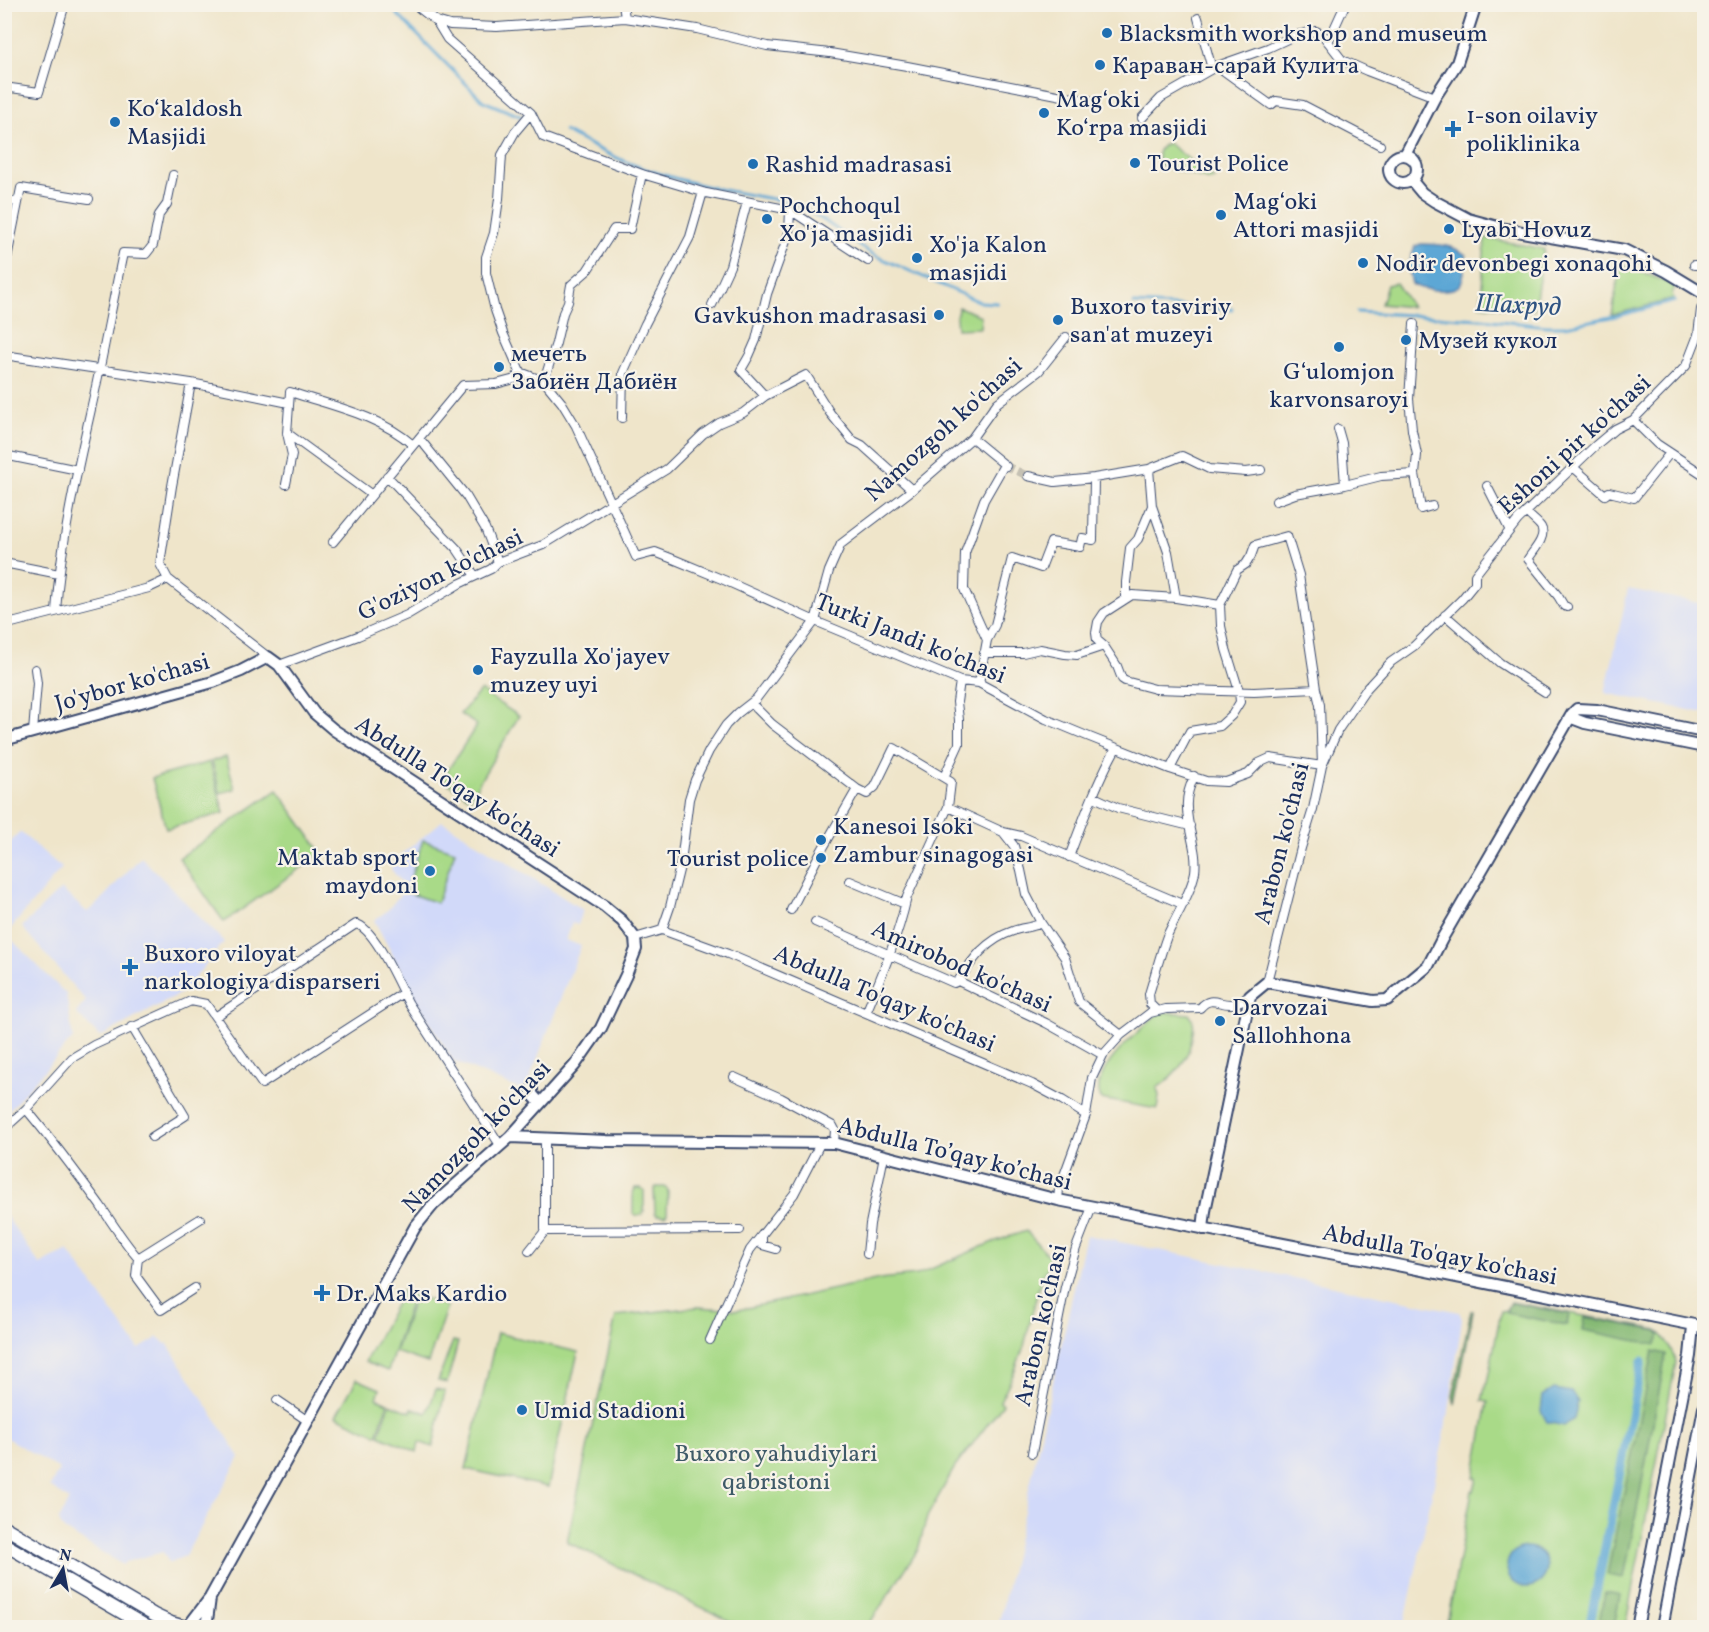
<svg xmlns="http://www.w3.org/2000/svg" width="1709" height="1632" font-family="Vollkorn,serif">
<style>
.built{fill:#d1d9f9}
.green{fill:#a9da88;stroke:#628473;stroke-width:1.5}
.forest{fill:#86ba74;stroke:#507469;stroke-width:1.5}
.water{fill:#5da7d5;stroke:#3c6b9a;stroke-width:1.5}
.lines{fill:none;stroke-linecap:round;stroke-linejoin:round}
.stream{stroke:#5da7d5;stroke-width:3}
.canal{stroke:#5da7d5;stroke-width:9}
.street-tunnel{stroke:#c5c1b4;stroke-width:8;stroke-dasharray:8 4;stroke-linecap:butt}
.street-casing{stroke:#3b4a6e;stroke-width:10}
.secondary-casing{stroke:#3b4a6e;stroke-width:14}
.primary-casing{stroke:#3b4a6e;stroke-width:15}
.street{stroke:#fff;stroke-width:8}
.secondary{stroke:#fff;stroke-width:10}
.primary{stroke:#fff;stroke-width:12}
.poi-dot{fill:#1f6fb2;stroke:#f7f3e8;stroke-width:2}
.labels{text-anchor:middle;stroke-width:4.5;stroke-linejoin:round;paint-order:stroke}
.poi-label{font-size:24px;fill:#1b2f5e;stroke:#f7f3e8;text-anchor:start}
.street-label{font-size:24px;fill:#1b2f5e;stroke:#f7f3e8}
.park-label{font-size:24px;fill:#3e5a68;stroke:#f7f3e8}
.water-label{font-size:26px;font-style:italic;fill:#2f5382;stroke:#f7f3e8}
</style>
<rect width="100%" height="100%" fill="#f7f3e8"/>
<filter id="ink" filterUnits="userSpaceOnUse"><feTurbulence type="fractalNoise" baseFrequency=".0167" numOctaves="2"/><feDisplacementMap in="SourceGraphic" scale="12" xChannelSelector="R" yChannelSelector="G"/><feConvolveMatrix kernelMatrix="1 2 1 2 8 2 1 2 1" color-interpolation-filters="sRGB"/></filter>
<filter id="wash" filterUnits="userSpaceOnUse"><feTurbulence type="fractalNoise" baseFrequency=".008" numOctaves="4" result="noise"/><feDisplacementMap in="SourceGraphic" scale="24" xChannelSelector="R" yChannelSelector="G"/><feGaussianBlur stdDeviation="1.35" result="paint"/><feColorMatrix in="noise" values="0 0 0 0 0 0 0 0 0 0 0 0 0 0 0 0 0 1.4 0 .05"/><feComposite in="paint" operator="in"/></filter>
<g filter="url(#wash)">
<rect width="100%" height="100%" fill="#efe5ca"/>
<!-- built -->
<path class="built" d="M1628,589L1704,604V713L1605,693Z
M442,821L583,910L578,925L572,923L566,940L581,946L527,1085L528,1093L453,1061L417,1001L374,920L387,911L403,891L402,883L391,869L394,861Z
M20,832L62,868L6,934L66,994L73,1038L5,1115V848Z
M141,857L224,942L183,992L100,1037L76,1013L86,1001L22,927L61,889L87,912L98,903Z
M5,1214L40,1265L68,1250L139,1349L159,1337L165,1344L167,1343L240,1457L185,1556L169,1563L163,1552L125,1562L123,1565L64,1530L58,1521L69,1500L50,1487L59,1469L5,1437Z
M1086,1235L1459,1312L1462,1319L1448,1417L1404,1627H998Z"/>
<!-- green -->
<path class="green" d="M1168,143L1214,179L1210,180L1162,166C1155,157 1157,147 1168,143Z
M1485,238L1544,249L1534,310L1481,305Z
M1620,264L1672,284L1675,287L1672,294L1674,299L1612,315Z
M1396,283L1412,307L1381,304L1387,285Z
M959,307L981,316L980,328L957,329L956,316Z
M481,690L497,702L519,716L470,798L442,779L477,725L460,714Z
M226,757L235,789L220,793L212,761Z
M210,762L224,813L166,829L152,778Z
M277,790L322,853L224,922L179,858Z
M423,840L455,851L437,903L406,892Z
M1162,1012L1189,1014C1194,1020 1194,1025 1193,1032C1189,1059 1179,1073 1157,1088L1159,1096L1157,1109L1101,1099C1087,1072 1139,1032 1156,1015Z
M656,1187H665L668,1190L667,1213L665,1216L657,1215L655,1213L654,1189Z
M635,1188H641L644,1190V1211L642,1215L637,1216L633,1213V1193Z
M1026,1231L1052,1260L1041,1278L1024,1346L1013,1375L1000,1401L1003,1404L955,1467L927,1517L918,1550L867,1627H742L567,1542L616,1316L698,1307L738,1310L880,1279L917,1275L993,1242Z
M403,1290L413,1294L388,1371L365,1362Z
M415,1295L447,1306L428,1363L395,1352Z
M1511,1302L1658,1330C1666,1340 1673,1350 1676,1362L1625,1627L1446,1628L1472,1491H1474L1477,1477H1474L1488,1402L1482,1401L1486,1383H1487L1501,1311L1506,1310Z
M497,1333L578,1352L548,1487L466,1469Z
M453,1341L458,1342L447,1383L438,1381Z
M357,1379L380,1389L377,1398L388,1403L377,1435L336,1416Z
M436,1389L445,1391L433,1447L419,1442L417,1452L379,1435L390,1404L411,1412L412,1408L427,1413Z"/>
<!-- forest -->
<path class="forest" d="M1512,1303L1569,1314L1567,1325L1506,1313L1508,1306Z
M1471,1311H1473L1455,1404L1453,1396Z
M1585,1317L1658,1331L1660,1335L1656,1345L1583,1330Z
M1653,1351L1666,1354L1624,1578L1607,1575Z
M1605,1592L1620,1595L1614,1627H1598Z"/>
<!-- water -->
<path class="water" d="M1421,244C1438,244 1453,245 1466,255C1462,281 1467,292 1435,290C1426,289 1420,289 1412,284L1408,266L1415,246Z
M1554,1389L1571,1392L1578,1402L1574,1419L1564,1426L1547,1422L1541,1411L1543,1395Z
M1507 1567a20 20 0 1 1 40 0a20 20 0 1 1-40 0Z"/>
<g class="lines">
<!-- stream -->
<path class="stream" d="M387,4L483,101L520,116
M564,131C594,147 625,164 658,173C700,187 745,194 790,202
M797,205C826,218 849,241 876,256L980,302L997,303
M1134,304L1232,309
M1357,312L1481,319L1547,326H1565L1621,315L1675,301"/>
<!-- canal -->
<path class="canal" d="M1589,1628L1642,1361"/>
</g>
</g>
<g filter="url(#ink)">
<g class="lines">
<!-- street-tunnel -->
<path class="street-tunnel" d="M1006,466L1028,476"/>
<!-- street casing -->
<g class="street-casing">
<path id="street" d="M414,4L436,21L447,39L531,113L543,137L642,174L706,193L790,210L868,261
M623,4L625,18
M1198,18L1212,69
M436,21L450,25L497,27L625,18L697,29L767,46L830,53L907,66L1078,99L1089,100
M1328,42L1344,7L1347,4
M1217,66L1271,105L1276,101L1303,105L1380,145
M4,87L39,92L65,4
M1142,118L1161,98L1217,66L1268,48L1296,35L1309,32L1316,31L1322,34L1342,60L1367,71L1435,97
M4,200L17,202
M1694,265H1704
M4,273L21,188L89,199
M712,305L730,266L747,202
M1414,324L1409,399L1412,430L1417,455L1415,474L1421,509L1432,506
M4,355L191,383L289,403
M520,372L503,333L495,310L486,273V257L494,233L499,199L502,155L515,132L531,113
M544,381L556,343L563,313L568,302L571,285L587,271L614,229H630L642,174
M191,383L172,486L160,564L168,579L268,657
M765,396L741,370L749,356L756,340L767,294L789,233L790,210
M622,418L623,373L645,324L690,237L703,192
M1633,420L1657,444L1704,475
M1338,429L1342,443L1345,485
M287,433L372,495
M419,438L466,496L485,528L498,562
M972,438L1006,466
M4,455L78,470
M1573,467L1605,495L1609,492L1634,498L1670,453
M1149,469L1152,506L1168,552L1176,598
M387,476L457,549L475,576
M1028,476L1055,482L1094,478L1149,469L1182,456L1209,469L1246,472L1261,470
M286,484L292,455L287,433L290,392C332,406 379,415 413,445
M1487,486L1509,529
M1276,501L1295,494L1345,485L1381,476L1415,474
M1526,512C1530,517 1538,522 1541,527C1547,537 1533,551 1528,559L1558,596L1564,606L1567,607
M333,542L463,385L496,384L515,379L520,372L544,381L562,403L576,426L636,557L655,552L673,559L724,580L815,621L960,681L979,683L1046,719L1087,736L1170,769L1206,781L1226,782L1248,774L1259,763L1270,758L1322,766L1338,730L1367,688L1391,662L1414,646L1462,599L1475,583V575L1518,520L1596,445L1615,429L1633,420L1686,366L1698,335L1701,309
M4,563L59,574
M1126,598V582L1130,548L1138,539L1152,506
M1220,605L1176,598L1132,595L1104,613L1098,622L1096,633L1097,640L1104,646L1117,666L1122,679L1125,681L1155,689L1254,692L1316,689
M56,611C61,539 78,467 94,396C104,349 113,301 123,253L146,254L153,245L159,215L167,204L173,175
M1445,615L1500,663L1545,692
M4,625L149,588L168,579
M987,640L964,589L965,553L984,500L1004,465
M984,653H1023L1040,649L1065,654L1077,655L1104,646
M279,665L358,636L407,615L459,584L491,569L498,562L543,545L667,469L703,434L719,423L743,413L765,396L806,375L830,413L852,440L862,445L912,490
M979,683L987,640L995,625L1012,558L1041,568L1051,542L1080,547L1082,538L1093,540L1094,478
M751,703L772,724L857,789L867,794L875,787L894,748L951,782L948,807L907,897C898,937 882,975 866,1013
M33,732L37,683L35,669
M1170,769L1190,731L1220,726L1232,715L1240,702L1239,691L1226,649L1221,626L1220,605L1233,578L1237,570L1246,564L1251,556L1255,545L1287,536L1299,575L1316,689L1320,705L1322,766L1313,809L1301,848L1267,982
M944,777L959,744V720L957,702L960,681
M1094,797L1118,808L1190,826
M948,807L1003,832L1021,836L1182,904
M1003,832L1014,846L1021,870L1026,894L1041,923L1065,958L1079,1002L1121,1035
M1069,857C1083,820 1097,782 1116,748
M850,881L905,904
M791,910L819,855L857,789
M815,922L954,983L958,981L1046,1023L1103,1055
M662,930L728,954L1032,1084L1062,1100L1086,1115
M635,938L662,930L670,907L681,862L689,799L695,780L709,751L726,725L738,713L756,699L815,621L829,571L841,544L912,490L972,438L997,403L1039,371L1066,337
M958,981C973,959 986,940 1013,931C1023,927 1032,928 1041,923
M1156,1010L1150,1004L1149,994C1155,975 1160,955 1167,936C1176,916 1191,893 1195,872C1198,850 1187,829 1187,808C1186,796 1190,786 1194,776
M215,1017L262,1084L403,993
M132,1027L185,1116L152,1137
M734,1077L781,1098L833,1126L835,1130L834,1143
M26,1109C52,1140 76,1172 100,1205C112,1223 124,1242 138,1258L136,1276L161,1310L195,1288
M4,1129L26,1109L72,1058L94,1045L191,1001L206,1004L215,1017L356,924C375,928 399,986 409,1004L500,1145
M1058,1200L1059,1189L1086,1115L1092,1078L1103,1055L1121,1035L1150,1013L1166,1009L1200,1008C1211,995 1218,1005 1232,1004C1238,1003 1244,999 1250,996
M545,1231V1139
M762,1235V1245L776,1249
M529,1251L545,1231L740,1230
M867,1254L870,1224L884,1156
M138,1258L200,1219
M710,1340L750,1250L794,1194L821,1142
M277,1400L308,1421
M1032,1453L1065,1287L1076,1248L1092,1207"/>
</g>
<!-- secondary casing -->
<g class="secondary-casing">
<path id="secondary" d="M1389 169a14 14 0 1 1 28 0a14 14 0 1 1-28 0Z
M1405,155L1435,97L1457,63L1476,4
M1412,181L1422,193L1434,201L1468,219L1505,229L1624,250L1666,271L1704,294
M1572,714V718L1585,723L1704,747
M4,740L213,682L241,671L268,657L279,665L314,713L334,730L604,906L622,921L635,938L636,949L626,975L601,1028L575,1065L510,1137L433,1205L415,1227L210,1598L187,1628
M532,1089V1094L540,1103
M510,1137L607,1141L834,1143L1058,1200L1340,1255L1362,1258L1704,1327
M1203,1229L1205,1211L1250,996L1267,982L1373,1001L1387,1000L1428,966L1443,937L1572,714L1577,709L1597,710L1704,732
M206,1628L210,1598
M1637,1628L1690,1356L1693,1326
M1662,1628L1704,1408"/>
</g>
<!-- primary casing -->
<g class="primary-casing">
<path id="primary" d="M4,1527L154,1615L171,1623L189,1628
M4,1544L149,1628"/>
</g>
<!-- street -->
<use href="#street" class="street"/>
<!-- secondary -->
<use href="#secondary" class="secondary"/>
<!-- primary -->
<use href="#primary" class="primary"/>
</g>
</g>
<!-- markers -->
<g class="poi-dot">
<circle cx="1107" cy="33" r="6"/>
<circle cx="1100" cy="65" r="6"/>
<circle cx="1044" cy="113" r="6"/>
<circle cx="115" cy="122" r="6"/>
<path d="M1450 120h6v6h6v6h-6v6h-6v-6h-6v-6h6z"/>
<circle cx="1135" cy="163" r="6"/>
<circle cx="753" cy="164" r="6"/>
<circle cx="1221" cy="215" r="6"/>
<circle cx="767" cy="219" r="6"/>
<circle cx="1449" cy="229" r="6"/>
<circle cx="917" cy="258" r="6"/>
<circle cx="1363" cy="263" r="6"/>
<circle cx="939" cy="315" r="6"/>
<circle cx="1058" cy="320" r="6"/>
<circle cx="1406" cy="340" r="6"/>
<circle cx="1339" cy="347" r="6"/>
<circle cx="499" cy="367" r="6"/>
<circle cx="478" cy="670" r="6"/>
<circle cx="821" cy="840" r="6"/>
<circle cx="821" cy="858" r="6"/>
<circle cx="430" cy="871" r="6"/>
<path d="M127 958h6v6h6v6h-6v6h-6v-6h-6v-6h6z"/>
<circle cx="1220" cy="1021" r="6"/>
<path d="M319 1284h6v6h6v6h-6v6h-6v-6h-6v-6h6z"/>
<circle cx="522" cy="1410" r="6"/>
</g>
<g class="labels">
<!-- poi labels -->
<g class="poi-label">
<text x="1119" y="41">Blacksmith workshop and museum</text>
<text x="1112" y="73">Караван-сарай Кулита</text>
<text x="1056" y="107">Magʻoki<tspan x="1056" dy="28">Koʻrpa masjidi</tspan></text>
<text x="127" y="116">Koʻkaldosh<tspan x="127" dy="28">Masjidi</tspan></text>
<text x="1466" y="123">1-son oilaviy<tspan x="1466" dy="28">poliklinika</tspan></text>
<text x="1147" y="171">Tourist Police</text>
<text x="765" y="172">Rashid madrasasi</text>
<text x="1233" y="209">Magʻoki<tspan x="1233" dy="28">Attori masjidi</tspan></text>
<text x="779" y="213">Pochchoqul<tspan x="779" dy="28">Xo'ja masjidi</tspan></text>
<text x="1461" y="237">Lyabi Hovuz</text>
<text x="929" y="252">Xo'ja Kalon<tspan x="929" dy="28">masjidi</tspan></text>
<text x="1375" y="271">Nodir devonbegi xonaqohi</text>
<text x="1070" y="314">Buxoro tasviriy<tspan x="1070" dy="28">san'at muzeyi</tspan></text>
<text x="927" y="323" text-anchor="end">Gavkushon madrasasi</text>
<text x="1418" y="348">Музей кукол</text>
<text x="511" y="361">мечеть<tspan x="511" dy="28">Забиён Дабиён</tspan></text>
<text x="1339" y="379" text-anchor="middle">Gʻulomjon<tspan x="1339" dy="28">karvonsaroyi</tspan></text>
<text x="490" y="664">Fayzulla Xo'jayev<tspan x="490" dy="28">muzey uyi</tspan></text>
<text x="833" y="834">Kanesoi Isoki<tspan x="833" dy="28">Zambur sinagogasi</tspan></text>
<text x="418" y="865" text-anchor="end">Maktab sport<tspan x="418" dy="28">maydoni</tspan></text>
<text x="809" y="866" text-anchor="end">Tourist police</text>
<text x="144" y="961">Buxoro viloyat<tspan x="144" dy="28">narkologiya disparseri</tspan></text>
<text x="1232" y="1015">Darvozai<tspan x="1232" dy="28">Sallohhona</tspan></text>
<text x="336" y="1301">Dr. Maks Kardio</text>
<text x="534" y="1418">Umid Stadioni</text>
</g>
<!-- street labels -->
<g class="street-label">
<text transform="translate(943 429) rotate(-42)" y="8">Namozgoh ko'chasi</text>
<text transform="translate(1574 444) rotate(-42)" y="8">Eshoni pir ko'chasi</text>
<text transform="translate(440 574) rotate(-26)" y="8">G'oziyon ko'chasi</text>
<text transform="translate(911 638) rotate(22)" y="8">Turki Jandi ko'chasi</text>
<text transform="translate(132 682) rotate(-16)" y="8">Jo'ybor ko'chasi</text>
<text transform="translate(458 786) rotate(33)" y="8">Abdulla To'qay ko'chasi</text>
<text transform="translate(1281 843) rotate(-76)" y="8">Arabon ko'chasi</text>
<text transform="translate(962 966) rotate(24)" y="8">Amirobod ko'chasi</text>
<text transform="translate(885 998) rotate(23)" y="8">Abdulla To'qay ko'chasi</text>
<text transform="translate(476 1136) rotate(-46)" y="8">Namozgoh ko'chasi</text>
<text transform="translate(955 1153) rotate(14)" y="8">Abdulla To’qay ko’chasi</text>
<text transform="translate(1440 1254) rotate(11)" y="8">Abdulla To'qay ko'chasi</text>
<text transform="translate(1040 1325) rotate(-77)" y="8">Arabon ko'chasi</text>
</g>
<!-- park labels -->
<g class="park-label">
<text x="776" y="1461">Buxoro yahudiylari<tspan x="776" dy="28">qabristoni</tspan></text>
</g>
<!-- water labels -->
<g class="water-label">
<text transform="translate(1518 304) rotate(3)" y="9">Шахруд</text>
</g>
</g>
<!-- margin -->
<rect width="1709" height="1632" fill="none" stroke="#f7f3e8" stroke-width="24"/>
<!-- north arrow -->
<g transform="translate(63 1569) rotate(10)" stroke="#f7f3e8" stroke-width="4.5" paint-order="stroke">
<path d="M0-4.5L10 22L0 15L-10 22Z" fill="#1b2f5e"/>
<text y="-9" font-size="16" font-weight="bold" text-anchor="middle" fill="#1b2f5e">N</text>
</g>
</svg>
